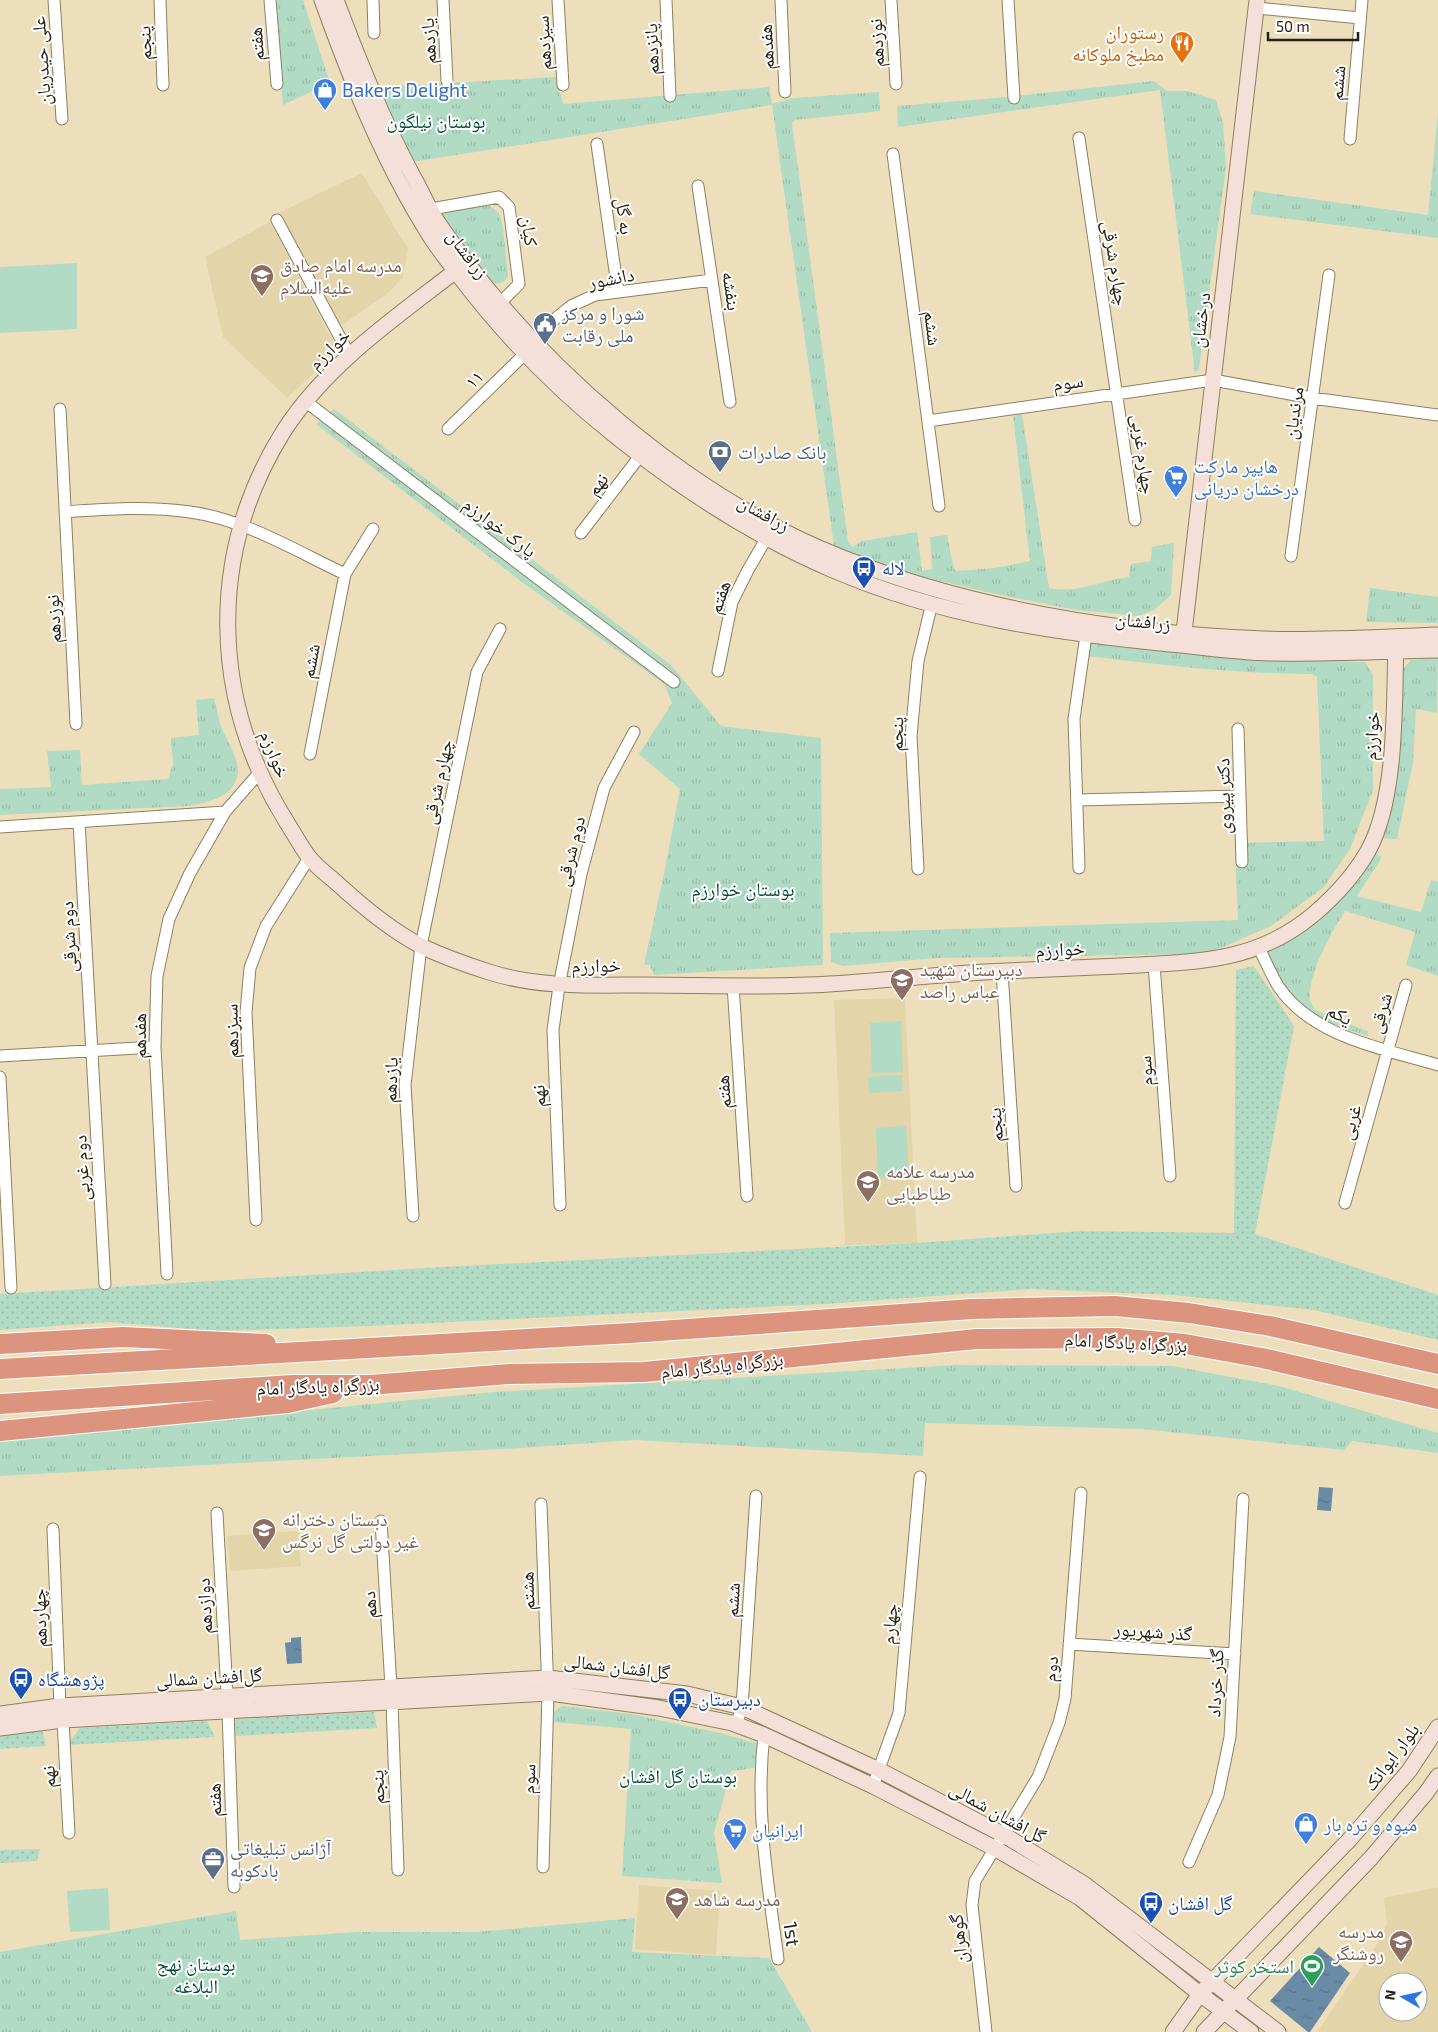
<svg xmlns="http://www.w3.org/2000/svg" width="1438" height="2032" font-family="'Exo 2','Noto Naskh Arabic',sans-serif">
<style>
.built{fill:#e4d4a9;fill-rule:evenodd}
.grass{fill:url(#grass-tufts)}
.garden{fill:url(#garden-dots)}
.pitch{fill:#b1dbc4}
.water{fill:url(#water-ripples)}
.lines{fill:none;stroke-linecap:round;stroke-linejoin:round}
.street-casing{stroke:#8d805f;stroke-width:13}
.secondary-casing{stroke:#8d805f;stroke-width:17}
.highway-casing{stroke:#fff;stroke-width:22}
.street{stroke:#fff;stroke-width:11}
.secondary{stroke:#f4dfd9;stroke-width:15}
.highway{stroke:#dc947f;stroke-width:20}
.labels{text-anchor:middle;stroke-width:4;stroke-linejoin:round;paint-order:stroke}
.food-label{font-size:19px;fill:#c56008;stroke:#fff;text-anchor:end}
.street-label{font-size:19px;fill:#272215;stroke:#fff}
.shop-label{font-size:19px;fill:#366cbe;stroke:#fff;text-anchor:start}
.park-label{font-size:19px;fill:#015034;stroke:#fff}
.education-label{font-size:19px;fill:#785e54;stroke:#fff;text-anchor:start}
.service-label{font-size:19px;fill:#4e5e75;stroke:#fff;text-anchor:start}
.transit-label{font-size:19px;fill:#164399;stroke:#fff;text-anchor:start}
.leisure-label{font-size:19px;fill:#27864d;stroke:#fff;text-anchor:end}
</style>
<defs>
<pattern id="grass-tufts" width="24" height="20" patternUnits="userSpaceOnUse" patternTransform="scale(1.25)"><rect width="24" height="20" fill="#b1dbc4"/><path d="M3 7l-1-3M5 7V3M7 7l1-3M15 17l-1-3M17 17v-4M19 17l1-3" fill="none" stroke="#98bca8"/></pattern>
<pattern id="garden-dots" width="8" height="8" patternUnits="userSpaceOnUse" patternTransform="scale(1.25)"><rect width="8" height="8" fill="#b1dbc4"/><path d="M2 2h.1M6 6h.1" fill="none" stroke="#98bca8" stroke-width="1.8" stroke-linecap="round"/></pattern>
<pattern id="water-ripples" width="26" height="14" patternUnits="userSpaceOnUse" patternTransform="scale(1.25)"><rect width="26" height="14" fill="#6a8ba5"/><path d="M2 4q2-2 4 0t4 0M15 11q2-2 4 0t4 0" fill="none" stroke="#577185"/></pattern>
</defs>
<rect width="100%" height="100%" fill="#eddfbb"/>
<!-- built -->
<path class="built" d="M362,173L408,249L403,277L388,293L338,328L278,213Z
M270,222L338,351L287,398L223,337L205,257Z
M905,998L917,1243L845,1245L834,1000Z
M298,1531L301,1566L230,1571L227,1536Z
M639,1885L720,1891L716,1955L635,1949Z
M1438,1887V2032H1317L1378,1943L1387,1924L1384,1898ZM1388,1982H1418V2012H1388Z"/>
<!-- grass -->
<path class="grass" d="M274,0H303L330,83L283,105Z
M556,77L563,104L769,87L772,104L794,98L879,92L880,111L795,120L792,123L848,542L852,547L862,541L917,532L922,571L932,569L930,537L947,535L954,569L957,571L995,568L1030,561L1013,416L1022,414L1049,588C1077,594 1102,580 1129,577L1131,564L1151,561L1152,547L1174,543L1171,595L1154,610L1138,616L1076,610L986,592L912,574L855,558L834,546L772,105L412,162L379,87Z
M1154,81L1167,91H1187L1216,100L1223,123L1226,167L1199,369L1195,373L1160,90L898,127L897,106L1007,97Z
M1438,112V238L1250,214L1254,191L1428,215Z
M487,204L499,213L503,228L508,275L506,280C499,285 495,284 487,280L440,215L444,209Z
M334,409L671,665L721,726L821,738L823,965L654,975L650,965H644L664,874L680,789L639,754L672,703L664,684L522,582L316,424Z
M1370,588L1438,597V623L1366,622Z
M1096,641L1227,658L1365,662L1373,675V790L1350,849L1324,887L1271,926L1221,948L1197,954L937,958L843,966L831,962L830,933L1238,920L1235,843L1324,841L1317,677L1312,674C1237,674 1162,665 1087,656L1090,643Z
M1438,658L1437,713L1416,709L1413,763L1397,839L1376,838L1397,676L1411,660Z
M214,698C216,706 218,716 220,724C225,736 239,760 238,772C236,797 207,803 187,806L0,815V789L51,787L47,751L80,750L82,785L168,779L173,764L171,738L199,735L196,700Z
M1372,852L1382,857L1357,896L1421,912L1431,880L1438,882V976L1406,965L1415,932L1345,911C1332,932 1308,973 1310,999C1310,1002 1314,1007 1315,1010C1333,1017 1349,1025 1368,1031V1036C1334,1026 1300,1012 1280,981C1275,971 1271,959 1267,948Z
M956,1365L1173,1366L1279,1386L1438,1433V1453L1352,1441L1344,1450L1142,1429L925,1423L923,1456L634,1440L521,1448L0,1476V1441L66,1434L493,1392Z
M562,1706L631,1714L720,1733L759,1744L754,1768L731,1771L714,1833L722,1883L622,1876L631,1729L553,1722L554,1712Z
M236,1911L240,1940L358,1932H476L635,1918L632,1952L769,1958L812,2032H0V1952Z"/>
<!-- garden -->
<path class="garden" d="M1254,966L1294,1026L1255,1234L1438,1295V1340L1314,1310L1174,1295L1030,1289L825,1304L369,1326L214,1331L110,1322L0,1330V1294L442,1267L917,1243L1081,1231L1234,1233L1236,970Z
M374,1712L377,1728L234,1736L235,1719Z
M207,1721L215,1737L67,1745L80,1728Z
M42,1729L46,1746L0,1749V1733Z
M40,1849L37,1861L0,1863V1850Z"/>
<!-- pitch -->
<path class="pitch" d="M77,263V329L0,333V267Z
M901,1021L903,1072L872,1073L870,1023Z
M902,1075L903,1091L869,1093L868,1077Z
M906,1126L909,1177L878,1178L876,1128Z
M108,1888L110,1930L70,1932L67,1891Z"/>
<!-- water -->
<path class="water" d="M1319,1487L1333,1488L1331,1511L1317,1510Z
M301,1637L302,1663L287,1664L285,1643L291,1642V1638Z
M1319,1947L1350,1973L1310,2032H1308L1270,2001Z"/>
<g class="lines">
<!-- street casing -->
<g class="street-casing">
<path id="street" d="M54,0L62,119
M160,0L163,85
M270,0L277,84
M373,0L374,33
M443,0L447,81
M558,0L563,85
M666,0L670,96
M781,0L785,92
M891,0L896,84
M1008,0L1014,98
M1257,8L1360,18
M1079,138L1135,520
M1350,139L1362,0
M597,144L618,292
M893,154L939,506
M698,186L730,402
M431,209L499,197L509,207L519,284L499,304
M277,220L350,356
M305,401L674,682
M60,409L76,724
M928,421L1213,380L1312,398L1438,415
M448,429L534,345L550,323L571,306L595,295L712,280
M65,512C107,509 148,506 190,512C244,519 296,551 345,574
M581,533L640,456
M1291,556L1329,275
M718,671L732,602L748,570L766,539
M1238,729L1242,862
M310,754L345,574L373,529
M1077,800L1240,796
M79,822L105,1284
M0,827L225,812
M1079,868L1074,719L1087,628
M918,869L911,736L918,661L932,603
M1259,948C1265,960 1271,974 1278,986C1312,1037 1384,1049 1438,1065
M1154,964L1170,1176
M1002,972L1016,1186
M733,985L747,1196
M0,1056L155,1047
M0,1077L11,1288
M1345,1203L1406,985
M560,1205L553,1030L559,986L581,874L604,788L634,732
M413,1216L405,1085L421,946L477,672L500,629
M256,1220L246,1012L250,968L266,926L309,858
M167,1274L155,1047L157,976L169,919L190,873L225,812L259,773
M541,1504L548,1693L543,1867
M217,1513L228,1711L234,1887
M381,1521L392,1703L398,1870
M53,1529L60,1706L63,1720L69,1833
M1069,1644L1235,1654
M736,1725L742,1707L756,1496
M764,1735C755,1811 768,1884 778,1959
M873,1786L899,1713L920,1477
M1189,1862L1218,1795L1230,1737L1243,1499
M986,2032L972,1905L975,1881L1038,1777L1059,1723L1065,1699L1081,1493"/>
</g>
<!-- secondary casing -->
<g class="secondary-casing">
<path id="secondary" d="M322,0C351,80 382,159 427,231C436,247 449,262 460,277C505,336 554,387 612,433C680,488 753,536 833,570C940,616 1056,633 1170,644C1203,647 1236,652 1269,653C1325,654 1382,651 1438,650
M336,0C359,61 383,121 414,178C423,194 430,212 441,227C535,364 687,497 843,558C976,610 1122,633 1264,639C1322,641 1380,637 1438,635
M467,262C404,312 330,360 285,429C207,552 210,698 286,821C293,832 300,845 308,856C316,867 328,875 338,884C363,907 391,930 421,946C442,956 467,965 489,972C539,988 591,985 643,985C705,985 768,988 829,984C881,981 933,975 984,972C1029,970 1074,968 1119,966C1192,962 1255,964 1314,914C1335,896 1355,874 1368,851C1398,797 1394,698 1396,637
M1183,641L1257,0
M0,1714L60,1706L548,1678L687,1694L742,1707L879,1770L1004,1835L1084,1884L1278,2032
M0,1728L63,1720L550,1693L659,1708L732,1723L764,1735L873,1786L996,1849L1080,1898L1200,1994L1251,2032
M1173,2032L1200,1994L1350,1839L1409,1771L1438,1727
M1204,2032L1371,1858L1426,1793L1438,1776"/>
</g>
<!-- highway casing -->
<g class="highway-casing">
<path id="highway" d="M0,1344L123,1337L266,1344
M0,1369L631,1333L972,1309L1115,1306L1189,1313L1270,1326L1438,1364
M0,1404L292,1385H370L509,1374L644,1372L977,1339L1117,1338L1185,1344L1262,1358L1438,1399
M0,1431L288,1403L333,1393"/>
</g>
<!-- street -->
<use href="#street" class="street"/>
<!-- secondary -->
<use href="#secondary" class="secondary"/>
<!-- highway -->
<use href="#highway" class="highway"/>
</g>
<!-- icons -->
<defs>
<g id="restaurant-pin" transform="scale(1.25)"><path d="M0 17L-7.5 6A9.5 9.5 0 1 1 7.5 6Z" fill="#e8710a" stroke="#fff"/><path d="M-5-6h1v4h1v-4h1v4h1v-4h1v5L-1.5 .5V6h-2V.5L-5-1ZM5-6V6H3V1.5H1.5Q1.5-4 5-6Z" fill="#fff"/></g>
<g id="shop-pin" transform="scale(1.25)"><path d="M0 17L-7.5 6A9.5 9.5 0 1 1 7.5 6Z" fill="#3f7fe0" stroke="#fff"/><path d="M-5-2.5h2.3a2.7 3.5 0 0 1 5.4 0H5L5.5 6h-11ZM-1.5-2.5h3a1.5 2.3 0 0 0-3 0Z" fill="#fff"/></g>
<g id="school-pin" transform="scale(1.25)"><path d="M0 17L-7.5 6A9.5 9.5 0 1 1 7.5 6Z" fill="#8d6e63" stroke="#fff"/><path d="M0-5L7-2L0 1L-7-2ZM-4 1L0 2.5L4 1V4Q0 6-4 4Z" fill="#fff"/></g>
<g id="civic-pin" transform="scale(1.25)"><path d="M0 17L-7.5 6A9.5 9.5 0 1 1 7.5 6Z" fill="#5c6f8a" stroke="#fff"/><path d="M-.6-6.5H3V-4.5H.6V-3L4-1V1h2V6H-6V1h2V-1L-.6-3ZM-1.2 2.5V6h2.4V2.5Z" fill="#fff"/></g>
<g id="bank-pin" transform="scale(1.25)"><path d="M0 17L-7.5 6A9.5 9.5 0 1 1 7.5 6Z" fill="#5c6f8a" stroke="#fff"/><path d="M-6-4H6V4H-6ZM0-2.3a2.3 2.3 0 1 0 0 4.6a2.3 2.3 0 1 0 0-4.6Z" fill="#fff"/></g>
<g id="supermarket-pin" transform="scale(1.25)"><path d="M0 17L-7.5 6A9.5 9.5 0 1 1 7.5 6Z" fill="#3f7fe0" stroke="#fff"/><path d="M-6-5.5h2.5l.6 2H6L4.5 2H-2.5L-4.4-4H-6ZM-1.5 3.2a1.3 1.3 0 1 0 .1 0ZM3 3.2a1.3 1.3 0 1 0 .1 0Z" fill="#fff"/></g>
<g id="bus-pin" transform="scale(1.25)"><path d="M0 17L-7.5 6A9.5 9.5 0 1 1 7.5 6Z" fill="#1a4fb4" stroke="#fff"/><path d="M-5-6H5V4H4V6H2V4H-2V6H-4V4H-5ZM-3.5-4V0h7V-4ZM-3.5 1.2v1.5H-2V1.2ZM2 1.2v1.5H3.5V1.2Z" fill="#fff"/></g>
<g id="office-pin" transform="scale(1.25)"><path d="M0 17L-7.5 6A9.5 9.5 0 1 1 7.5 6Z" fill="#5c6f8a" stroke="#fff"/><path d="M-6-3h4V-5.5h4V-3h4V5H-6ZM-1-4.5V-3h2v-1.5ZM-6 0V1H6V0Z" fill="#fff"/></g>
<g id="stadium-pin" transform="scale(1.25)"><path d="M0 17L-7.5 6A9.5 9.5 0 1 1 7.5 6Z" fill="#2e9e5b" stroke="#fff"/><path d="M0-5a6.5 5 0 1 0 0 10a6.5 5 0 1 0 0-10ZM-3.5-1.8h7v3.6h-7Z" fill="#fff"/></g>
</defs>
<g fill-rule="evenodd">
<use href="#restaurant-pin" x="1182" y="43"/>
<use href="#shop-pin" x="325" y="90"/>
<use href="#school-pin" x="262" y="276"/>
<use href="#civic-pin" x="545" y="324"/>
<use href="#bank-pin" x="720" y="452"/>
<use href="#supermarket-pin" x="1176" y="477"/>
<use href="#bus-pin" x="864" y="568"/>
<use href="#school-pin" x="902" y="980"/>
<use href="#school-pin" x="868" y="1182"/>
<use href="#school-pin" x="264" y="1530"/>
<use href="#bus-pin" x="21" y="1679"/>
<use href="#bus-pin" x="680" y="1699"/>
<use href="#shop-pin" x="1306" y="1824"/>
<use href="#supermarket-pin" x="735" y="1830"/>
<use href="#office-pin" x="213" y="1859"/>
<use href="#school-pin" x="677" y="1899"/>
<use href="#bus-pin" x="1151" y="1903"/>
<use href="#school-pin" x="1401" y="1942"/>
<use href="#stadium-pin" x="1312" y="1966"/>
</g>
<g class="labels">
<!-- food labels -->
<g class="food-label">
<text x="1164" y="39">رستوران<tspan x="1164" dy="22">مطبخ ملوکانه</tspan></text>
</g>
<!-- street labels -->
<g class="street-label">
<text transform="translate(428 41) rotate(-93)" y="7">یازدهم</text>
<text transform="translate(144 43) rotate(-92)" y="7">پنجم</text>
<text transform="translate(543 43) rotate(-93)" y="7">سیزدهم</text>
<text transform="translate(876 43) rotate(-93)" y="7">نوزدهم</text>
<text transform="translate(256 44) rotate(-94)" y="7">هفتم</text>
<text transform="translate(766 47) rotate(-93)" y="7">هفدهم</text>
<text transform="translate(651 49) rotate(-92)" y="7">پانزدهم</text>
<text transform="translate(41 61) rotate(-94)" y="7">علی حیدریان</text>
<text transform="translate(1337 83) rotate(-85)" y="7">ششم</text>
<text transform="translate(625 216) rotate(82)" y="7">به گل</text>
<text transform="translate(530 231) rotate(82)" y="7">کیان</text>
<text transform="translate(468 254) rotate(53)" y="7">زرافشان</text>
<text transform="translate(1116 263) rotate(81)" y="7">چهارم شرقی</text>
<text transform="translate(611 278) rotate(-11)" y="7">دانشور</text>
<text transform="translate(732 291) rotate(82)" y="7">بنفشه</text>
<text transform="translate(1200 320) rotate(-83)" y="7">درخشان</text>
<text transform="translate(933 328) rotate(83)" y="7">ششم</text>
<text transform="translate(329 349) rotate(-44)" y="7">خوارزم</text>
<text transform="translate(474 379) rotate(-44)" y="7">۱۱</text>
<text transform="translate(1068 382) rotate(-8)" y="7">سوم</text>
<text transform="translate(1293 413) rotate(-82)" y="7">مرنديان</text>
<text transform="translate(1144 454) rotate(82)" y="7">چهارم غربی</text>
<text transform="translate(597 484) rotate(-53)" y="7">نهم</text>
<text transform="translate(764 513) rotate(29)" y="7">زرافشان</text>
<text transform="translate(500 527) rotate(37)" y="7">پارک خوارزم</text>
<text transform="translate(719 597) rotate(-71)" y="7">هفتم</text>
<text transform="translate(53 619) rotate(-93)" y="7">نوزدهم</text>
<text transform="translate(1143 621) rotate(6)" y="7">زرافشان</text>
<text transform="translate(310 661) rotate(-79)" y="7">ششم</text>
<text transform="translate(896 734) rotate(-89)" y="7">پنجم</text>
<text transform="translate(1371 736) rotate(-87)" y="7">خوارزم</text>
<text transform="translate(275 754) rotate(68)" y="7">خوارزم</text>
<text transform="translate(437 782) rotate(-78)" y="7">چهارم شرقی</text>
<text transform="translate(1223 796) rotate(-91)" y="7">دکتر پیروی</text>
<text transform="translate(570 851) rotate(-76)" y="7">دوم شرقی</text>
<text transform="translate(68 937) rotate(-93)" y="7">دوم شرقی</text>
<text transform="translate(1060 949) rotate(-3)" y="7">خوارزم</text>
<text transform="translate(596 965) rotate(-1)" y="7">خوارزم</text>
<text transform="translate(1380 1013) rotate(-74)" y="7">شرقی</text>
<text transform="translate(1340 1014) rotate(27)" y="7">یکم</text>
<text transform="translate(231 1031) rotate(-91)" y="7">سیزدهم</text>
<text transform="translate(139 1036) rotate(-90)" y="7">هفدهم</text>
<text transform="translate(1145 1071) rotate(-94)" y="7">سوم</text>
<text transform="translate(390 1080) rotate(-88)" y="7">یازدهم</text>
<text transform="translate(723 1092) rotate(-94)" y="7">هفتم</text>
<text transform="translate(538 1096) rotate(-92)" y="7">نهم</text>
<text transform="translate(1350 1122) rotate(-74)" y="7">غربی</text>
<text transform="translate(995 1125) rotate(-94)" y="7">پنجم</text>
<text transform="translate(81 1168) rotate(-93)" y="7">دوم غربی</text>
<text transform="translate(1126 1342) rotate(3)" y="7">بزرگراه یادگار امام</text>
<text transform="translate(722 1365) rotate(-6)" y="7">بزرگراه یادگار امام</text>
<text transform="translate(318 1386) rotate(-2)" y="7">بزرگراه یادگار امام</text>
<text transform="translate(527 1591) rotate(-92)" y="7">هشتم</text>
<text transform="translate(732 1600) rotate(-86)" y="7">ششم</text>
<text transform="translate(369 1605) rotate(-94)" y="7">دهم</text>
<text transform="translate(204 1606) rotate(-93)" y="7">دوازدهم</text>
<text transform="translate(39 1618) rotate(-92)" y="7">چهاردهم</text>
<text transform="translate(889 1624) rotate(-85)" y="7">چهارم</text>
<text transform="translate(1153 1631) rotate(4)" y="7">گذر شهریور</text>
<text transform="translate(617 1666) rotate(7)" y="7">گل‌افشان شمالی</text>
<text transform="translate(1050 1669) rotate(-85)" y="7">دوم</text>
<text transform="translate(209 1677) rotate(-3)" y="7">گل‌افشان شمالی</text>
<text transform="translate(1215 1683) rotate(-87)" y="7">گذر خرداد</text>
<text transform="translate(1391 1757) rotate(-53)" y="7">بلوار ایوانک</text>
<text transform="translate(48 1777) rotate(-93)" y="7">نهم</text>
<text transform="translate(528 1779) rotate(-88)" y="7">سوم</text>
<text transform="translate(377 1787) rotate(-92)" y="7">پنجم</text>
<text transform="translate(214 1800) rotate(-92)" y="7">هفتم</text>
<text transform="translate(998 1812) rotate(29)" y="7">گل‌افشان شمالی</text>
<text transform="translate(792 1934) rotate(82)" y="7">1st</text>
<text transform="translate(958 1939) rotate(-96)" y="7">گوهران</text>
</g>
<!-- shop labels -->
<g class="shop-label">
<text x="342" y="97">Bakers Delight</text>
<text x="1194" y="473">هایپر مارکت<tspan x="1194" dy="22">درخشان دریانی</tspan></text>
<text x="1324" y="1831">میوه و تره بار</text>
<text x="752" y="1837">ایرانیان</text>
</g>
<!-- park labels -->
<g class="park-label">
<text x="436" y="128">بوستان نیلگون</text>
<text x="743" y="896">بوستان خوارزم</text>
<text x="678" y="1783">بوستان گل افشان</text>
<text x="196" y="1971">بوستان نهج<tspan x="196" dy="22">البلاغه</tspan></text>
</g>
<!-- education labels -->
<g class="education-label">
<text x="280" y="272">مدرسه امام صادق<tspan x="280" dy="22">علیه‌السلام</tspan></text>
<text x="920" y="976">دبیرستان شهید<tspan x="920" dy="22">عباس راصد</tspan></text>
<text x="886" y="1178">مدرسه علامه<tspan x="886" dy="22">طباطبایی</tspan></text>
<text x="282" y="1526">دبستان دخترانه<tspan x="282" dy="22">غیر دولتی گل نرگس</tspan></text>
<text x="694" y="1906">مدرسه شاهد</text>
<text x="1384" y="1938" text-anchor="end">مدرسه<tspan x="1384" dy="22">روشنگر</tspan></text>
</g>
<!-- service labels -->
<g class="service-label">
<text x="562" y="320">شورا و مرکز<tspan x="562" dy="22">ملی رقابت</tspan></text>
<text x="738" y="459">بانک صادرات</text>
<text x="230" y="1855">آژانس تبلیغاتی<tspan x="230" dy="22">بادکوبه</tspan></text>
</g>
<!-- transit labels -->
<g class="transit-label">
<text x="882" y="575">لاله</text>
<text x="38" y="1686">پژوهشگاه</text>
<text x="698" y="1706">دبیرستان</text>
<text x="1168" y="1910">گل افشان</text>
</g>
<!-- leisure labels -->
<g class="leisure-label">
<text x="1294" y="1973">استخر کوثر</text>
</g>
</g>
<!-- north arrow -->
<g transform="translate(1403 1997) rotate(279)"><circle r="24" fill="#ffffff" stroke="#a9a7a1"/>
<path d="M0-4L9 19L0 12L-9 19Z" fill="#2e75e2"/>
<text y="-8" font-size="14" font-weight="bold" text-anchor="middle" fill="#272215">N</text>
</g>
<!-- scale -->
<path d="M1268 32v8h90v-8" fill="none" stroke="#272215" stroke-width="2.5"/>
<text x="1276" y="32" font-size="15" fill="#272215" stroke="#ffffff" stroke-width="4" paint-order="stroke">50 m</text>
</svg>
